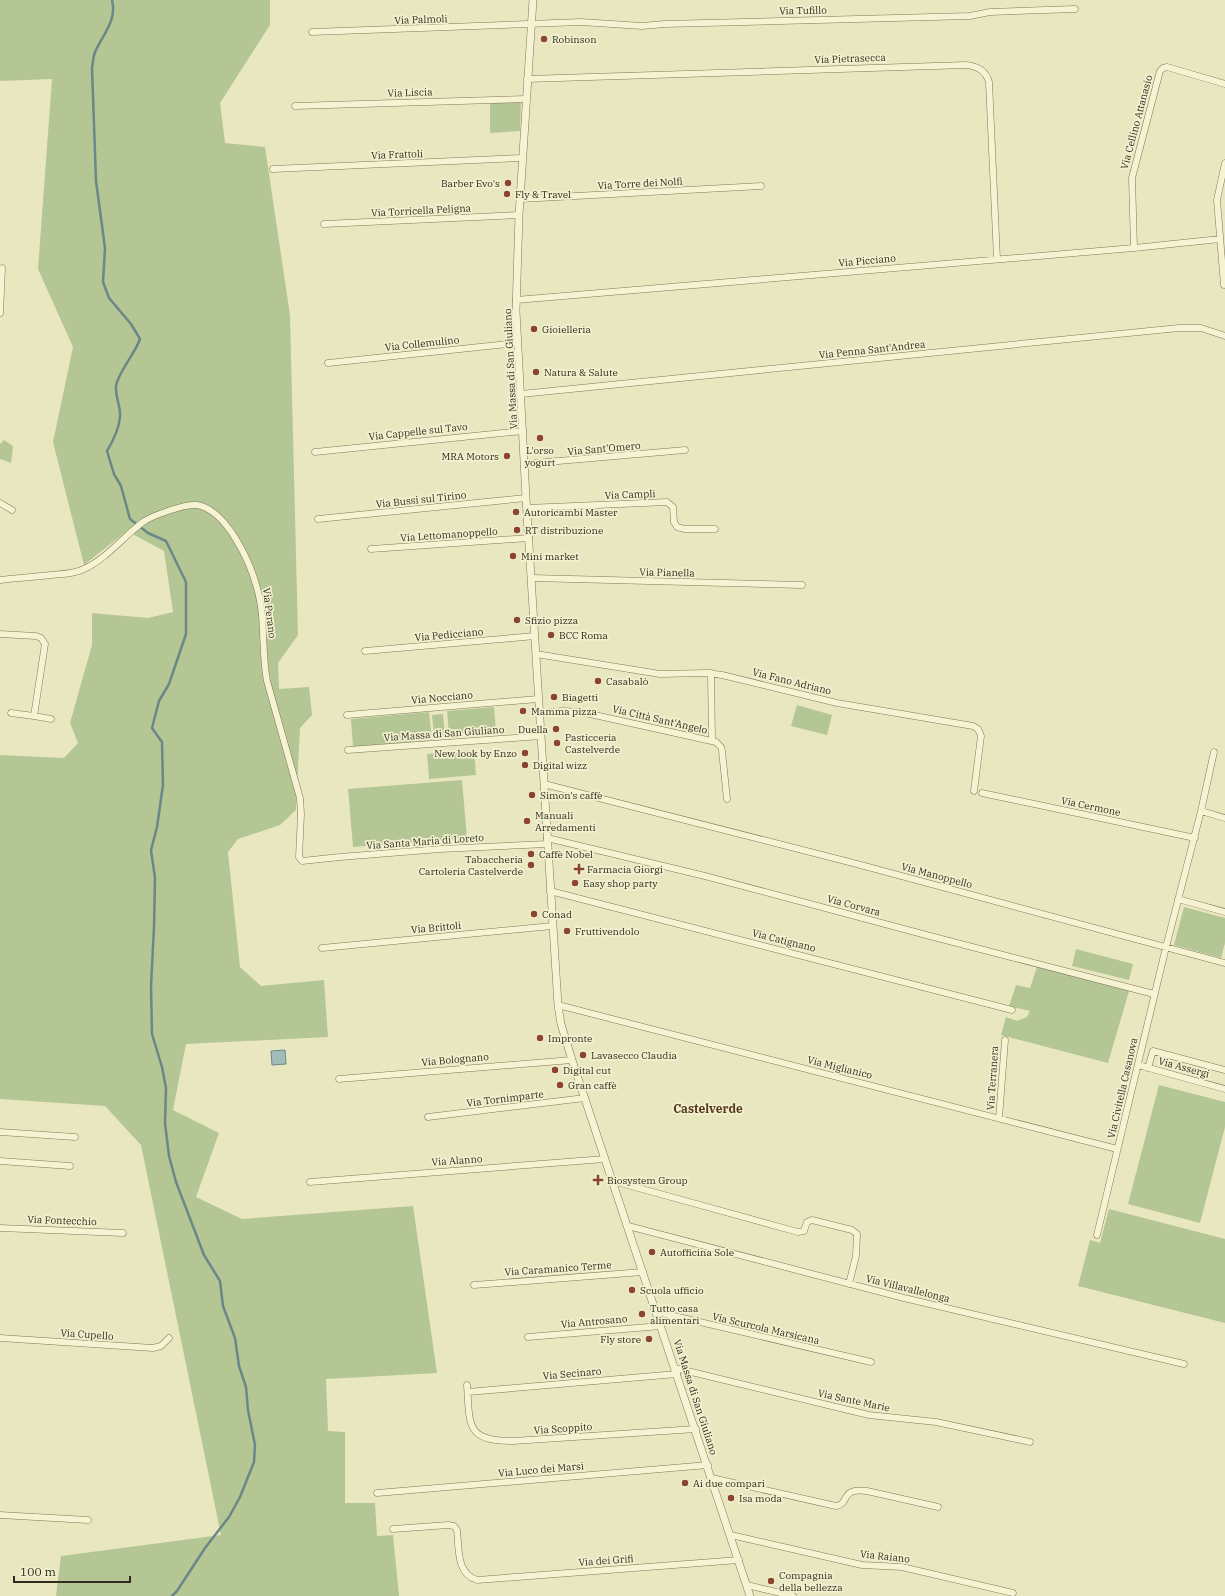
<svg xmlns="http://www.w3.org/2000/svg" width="1225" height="1596" font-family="'IBM Plex Serif',serif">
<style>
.green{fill:#b5c695}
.water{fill:#a2bcba;stroke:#6b8888}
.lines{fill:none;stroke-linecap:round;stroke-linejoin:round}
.stream{stroke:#6b8888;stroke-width:2.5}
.minor-casing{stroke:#807759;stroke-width:7}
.tertiary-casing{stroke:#807759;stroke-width:8}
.minor{stroke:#f5f3d2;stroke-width:6}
.tertiary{stroke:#f5f3d2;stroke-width:7}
.poi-dot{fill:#8a442f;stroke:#f1f0cf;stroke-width:1.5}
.labels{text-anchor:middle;stroke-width:3.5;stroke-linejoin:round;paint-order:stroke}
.street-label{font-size:10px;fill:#312c1d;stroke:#f1f0cf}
.poi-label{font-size:10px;fill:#312c1d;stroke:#f1f0cf;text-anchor:start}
.quarter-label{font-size:12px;font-weight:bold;fill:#5a3a20;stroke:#f1f0cf}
</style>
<rect width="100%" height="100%" fill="#e9e7c0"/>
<!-- green -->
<path class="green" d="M0,0H270V25L220,103L225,143L265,147L290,315L298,635L278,663L279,689L309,687L312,715L300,728L296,810L280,825L238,839L228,852L240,967L261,986L324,980L328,1037L186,1044L173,1110L219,1133L196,1197L242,1219L413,1206L437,1373L326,1379L328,1431L345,1432V1503H375L377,1536L393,1535L399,1596H56L61,1556L221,1535L141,1145L105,1106L0,1099V755L64,758L78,743L70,723L92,645V613L148,618L173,612L164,551L127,531L84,565L53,442L73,347L38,269L52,79L0,81Z
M521,101L520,131L490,133V102Z
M4,440L13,446L11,463L0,459V444Z
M797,705L832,715L827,735L791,726Z
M494,707L496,731L449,735L447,711Z
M429,712L432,740L353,747L351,719Z
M443,714L445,736L434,737L432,715Z
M474,750L476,775L429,779L427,754Z
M462,780L467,838L353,847L348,789Z
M1184,907L1225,918V943L1221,958L1174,945Z
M1076,949L1133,964L1129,980L1072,966Z
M1037,967L1129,991L1108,1063L1001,1035L1006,1017L1017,1021L1027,1017L1030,1011L1009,1006L1016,985L1030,988Z
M1159,1085L1225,1102V1127L1200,1223L1128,1204Z
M1109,1209L1225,1239V1323L1078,1286L1090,1240L1100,1243Z"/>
<!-- water -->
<path class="water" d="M285,1050L286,1064L272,1065L271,1051Z"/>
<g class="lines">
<!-- stream -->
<path class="stream" d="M112,0C117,20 104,33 96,50C93,55 93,63 92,68L96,181L105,248L103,282L109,298L131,324L140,339C135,354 118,372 116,386C115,396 121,407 120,417C119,429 113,441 107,451L114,474L121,486L130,519L148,533L166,541L186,582V634L169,684L159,701L152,728L162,742L163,785L157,827L151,850L155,878L154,927L151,986L152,1034L162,1067L166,1088L165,1123L169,1156L176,1182L204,1255L220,1281L223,1306L235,1338L239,1366L246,1387L248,1410L255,1445L254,1462L240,1497L229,1517L205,1548L177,1591L172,1596"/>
<!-- minor casing -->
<g class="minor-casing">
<path id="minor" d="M312,32L581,22L642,26L665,24L970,16L990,12L1075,9
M527,79L966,65C977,66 986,71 989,82L997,259
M295,106L526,99
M273,169L522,158
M520,199L761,186
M324,224L519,215
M1134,248L1132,178L1160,71L1163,68L1167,67L1225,84
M1224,285L1217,200L1225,163
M516,300L1134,248L1220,239
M0,313L2,268
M328,363L517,343
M521,394L1179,328H1201L1225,336
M315,452L523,431
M524,464L685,450
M0,503L12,510
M527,508L667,502L673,507L674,522L677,527L685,529H715
M318,519L526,498
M371,549L529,538
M532,578L802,585
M0,580C17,578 34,577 51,575C62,574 74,574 84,569C106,559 123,537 143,522C150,517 159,514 168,511C177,508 187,504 197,505C227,510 250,562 257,588C266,618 261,650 267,681L300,798L301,814L299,857L302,861L340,857L440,849L547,844
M0,634L36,636L41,638L45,644L34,716L11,713
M365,651L535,636
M536,654L660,674L707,673L722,675L837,703L973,726L978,729L981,736L974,791
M711,673L712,741
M539,713L563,711L581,712L716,742L721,747L722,751L727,799
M347,715L538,699
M34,716L51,719
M348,750L541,736
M544,784L857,864L1225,963
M982,793L1195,838
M1201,811L1214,752
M547,838L705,876L930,936L1154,994
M550,891L1012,1010
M1178,899L1225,912
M322,948L552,926
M558,1005L1117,1149
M1138,1065L1225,1089
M1148,1068L1153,1051L1225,1070
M339,1079L572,1060
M428,1117L585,1098
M999,1118L1005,1040
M0,1132L75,1137
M0,1161L70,1166
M613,1181L798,1232L804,1231L807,1222L812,1220L852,1230L857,1234L856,1256L849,1284
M310,1182L605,1159
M628,1226L904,1298L1184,1364
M0,1228L123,1233
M1097,1235L1166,947L1201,811L1225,818
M474,1285L643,1272
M657,1312L871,1362
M528,1337L661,1326
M0,1338L153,1348L161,1346L169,1338
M675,1368L869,1415L936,1422L1030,1442
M467,1385C470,1425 465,1441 513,1441L696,1429
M468,1392L677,1374
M712,1478L836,1506C850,1504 840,1487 867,1491L938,1507
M377,1493L708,1465
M0,1515L88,1520
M393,1529L448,1525L454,1526L457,1530C459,1547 456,1574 477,1580L739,1560
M731,1535L862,1565L902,1567L1013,1593
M747,1585L793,1596"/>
</g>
<!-- tertiary casing -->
<g class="tertiary-casing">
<path id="tertiary" d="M533,0L519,215L516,311L526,498L558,1005L561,1024L572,1060L750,1596"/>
</g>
<!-- minor -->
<use href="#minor" class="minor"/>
<!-- tertiary -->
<use href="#tertiary" class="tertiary"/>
</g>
<!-- markers -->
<g class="poi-dot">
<circle cx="544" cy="39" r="4"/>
<circle cx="508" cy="183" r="4"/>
<circle cx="507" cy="194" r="4"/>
<circle cx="534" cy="329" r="4"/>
<circle cx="536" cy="372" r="4"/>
<circle cx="540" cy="438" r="4"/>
<circle cx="507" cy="456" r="4"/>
<circle cx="516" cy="512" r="4"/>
<circle cx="517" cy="530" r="4"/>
<circle cx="513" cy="556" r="4"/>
<circle cx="517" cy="620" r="4"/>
<circle cx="551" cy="635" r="4"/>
<circle cx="598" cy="681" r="4"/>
<circle cx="554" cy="697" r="4"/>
<circle cx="523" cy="711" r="4"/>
<circle cx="556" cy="729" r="4"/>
<circle cx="557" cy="743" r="4"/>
<circle cx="525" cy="753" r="4"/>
<circle cx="525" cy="765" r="4"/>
<circle cx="532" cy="795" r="4"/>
<circle cx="527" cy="821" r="4"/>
<circle cx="531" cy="854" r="4"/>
<circle cx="531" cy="865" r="4"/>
<path d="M577 863h4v4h4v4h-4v4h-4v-4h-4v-4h4z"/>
<circle cx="575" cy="883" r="4"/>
<circle cx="534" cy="914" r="4"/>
<circle cx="567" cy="931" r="4"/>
<circle cx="540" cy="1038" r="4"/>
<circle cx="583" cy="1055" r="4"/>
<circle cx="555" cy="1070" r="4"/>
<circle cx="560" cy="1085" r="4"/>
<path d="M596 1174h4v4h4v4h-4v4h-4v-4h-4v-4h4z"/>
<circle cx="652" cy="1252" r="4"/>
<circle cx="632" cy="1290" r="4"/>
<circle cx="642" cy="1314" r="4"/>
<circle cx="649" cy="1339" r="4"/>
<circle cx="685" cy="1483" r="4"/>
<circle cx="731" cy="1498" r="4"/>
<circle cx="771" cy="1581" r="4"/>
</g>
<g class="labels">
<!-- street labels -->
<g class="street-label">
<text transform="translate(803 10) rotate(-1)" y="4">Via Tufillo</text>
<text transform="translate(421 19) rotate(-2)" y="4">Via Palmoli</text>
<text transform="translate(850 58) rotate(-2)" y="4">Via Pietrasecca</text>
<text transform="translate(410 92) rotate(-2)" y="4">Via Liscia</text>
<text transform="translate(1136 122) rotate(-75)" y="4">Via Cellino Attanasio</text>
<text transform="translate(397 154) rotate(-2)" y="4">Via Frattoli</text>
<text transform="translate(640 183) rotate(-3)" y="4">Via Torre dei Nolfi</text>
<text transform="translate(421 210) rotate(-3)" y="4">Via Torricella Peligna</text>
<text transform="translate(867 260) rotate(-5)" y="4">Via Picciano</text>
<text transform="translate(422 343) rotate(-6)" y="4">Via Collemulino</text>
<text transform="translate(872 349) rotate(-6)" y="4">Via Penna Sant'Andrea</text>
<text transform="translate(510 369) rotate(-93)" y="4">Via Massa di San Giuliano</text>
<text transform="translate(418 431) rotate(-6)" y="4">Via Cappelle sul Tavo</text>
<text transform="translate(604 448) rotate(-5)" y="4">Via Sant'Omero</text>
<text transform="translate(630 494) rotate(-2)" y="4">Via Campli</text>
<text transform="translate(421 499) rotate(-6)" y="4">Via Bussi sul Tirino</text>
<text transform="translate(449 534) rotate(-4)" y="4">Via Lettomanoppello</text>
<text transform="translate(667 572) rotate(1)" y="4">Via Pianella</text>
<text transform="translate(270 613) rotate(83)" y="4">Via Perano</text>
<text transform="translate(449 634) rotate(-5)" y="4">Via Pedicciano</text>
<text transform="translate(792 681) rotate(14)" y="4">Via Fano Adriano</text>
<text transform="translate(442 697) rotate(-5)" y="4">Via Nocciano</text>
<text transform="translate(660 719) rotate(13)" y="4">Via Città Sant'Angelo</text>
<text transform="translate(444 733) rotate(-4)" y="4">Via Massa di San Giuliano</text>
<text transform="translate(1091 806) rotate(12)" y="4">Via Cermone</text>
<text transform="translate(425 841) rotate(-4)" y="4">Via Santa Maria di Loreto</text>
<text transform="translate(937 875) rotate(15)" y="4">Via Manoppello</text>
<text transform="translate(854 905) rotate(15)" y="4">Via Corvara</text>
<text transform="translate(436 927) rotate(-5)" y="4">Via Brittoli</text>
<text transform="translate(784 940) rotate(14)" y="4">Via Catignano</text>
<text transform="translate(455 1059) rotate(-5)" y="4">Via Bolognano</text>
<text transform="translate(840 1067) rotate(14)" y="4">Via Miglianico</text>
<text transform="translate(1184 1067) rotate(15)" y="4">Via Assergi</text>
<text transform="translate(992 1078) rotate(-86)" y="4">Via Terranera</text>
<text transform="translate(1122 1088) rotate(-77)" y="4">Via Civitella Casanova</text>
<text transform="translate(505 1098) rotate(-7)" y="4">Via Tornimparte</text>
<text transform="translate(457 1160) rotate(-4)" y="4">Via Alanno</text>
<text transform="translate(62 1220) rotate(2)" y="4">Via Fontecchio</text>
<text transform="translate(558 1268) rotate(-4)" y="4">Via Caramanico Terme</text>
<text transform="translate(908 1288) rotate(14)" y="4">Via Villavallelonga</text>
<text transform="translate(594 1321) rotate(-5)" y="4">Via Antrosano</text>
<text transform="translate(766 1328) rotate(13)" y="4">Via Scurcola Marsicana</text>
<text transform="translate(87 1334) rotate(4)" y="4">Via Cupello</text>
<text transform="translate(572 1373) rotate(-5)" y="4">Via Secinaro</text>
<text transform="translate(696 1397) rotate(72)" y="4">Via Massa di San Giuliano</text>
<text transform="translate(854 1400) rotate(12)" y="4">Via Sante Marie</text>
<text transform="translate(563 1428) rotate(-4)" y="4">Via Scoppito</text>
<text transform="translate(541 1469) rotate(-5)" y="4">Via Luco dei Marsi</text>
<text transform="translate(885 1556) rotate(6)" y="4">Via Raiano</text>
<text transform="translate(606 1560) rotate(-4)" y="4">Via dei Grifi</text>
</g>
<!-- poi labels -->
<g class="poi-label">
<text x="552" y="43">Robinson</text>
<text x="500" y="187" text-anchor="end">Barber Evo's</text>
<text x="515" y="198">Fly &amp; Travel</text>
<text x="542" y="333">Gioielleria</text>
<text x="544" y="376">Natura &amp; Salute</text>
<text x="540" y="454" text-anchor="middle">L'orso<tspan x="540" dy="12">yogurt</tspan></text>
<text x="499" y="460" text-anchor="end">MRA Motors</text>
<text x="524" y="516">Autoricambi Master</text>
<text x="525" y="534">RT distribuzione</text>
<text x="521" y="560">Mini market</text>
<text x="525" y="624">Sfizio pizza</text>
<text x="559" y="639">BCC Roma</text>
<text x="606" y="685">Casabalò</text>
<text x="562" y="701">Biagetti</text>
<text x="531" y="715">Mamma pizza</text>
<text x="548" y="733" text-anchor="end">Duella</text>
<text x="565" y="741">Pasticceria<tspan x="565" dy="12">Castelverde</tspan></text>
<text x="517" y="757" text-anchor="end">New look by Enzo</text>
<text x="533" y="769">Digital wizz</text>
<text x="540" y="799">Simon's caffè</text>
<text x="535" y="819">Manuali<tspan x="535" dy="12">Arredamenti</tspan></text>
<text x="539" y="858">Caffè Nobel</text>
<text x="523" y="863" text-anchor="end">Tabaccheria<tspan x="523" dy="12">Cartoleria Castelverde</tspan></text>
<text x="587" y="873">Farmacia Giorgi</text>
<text x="583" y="887">Easy shop party</text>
<text x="542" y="918">Conad</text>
<text x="575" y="935">Fruttivendolo</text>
<text x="548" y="1042">Impronte</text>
<text x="591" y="1059">Lavasecco Claudia</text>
<text x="563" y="1074">Digital cut</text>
<text x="568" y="1089">Gran caffè</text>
<text x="607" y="1184">Biosystem Group</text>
<text x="660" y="1256">Autofficina Sole</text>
<text x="640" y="1294">Scuola ufficio</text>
<text x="650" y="1312">Tutto casa<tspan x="650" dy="12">alimentari</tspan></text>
<text x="641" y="1343" text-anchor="end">Fly store</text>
<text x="693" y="1487">Ai due compari</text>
<text x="739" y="1502">Isa moda</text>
<text x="779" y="1579">Compagnia<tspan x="779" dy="12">della bellezza</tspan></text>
</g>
<!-- quarter labels -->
<g class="quarter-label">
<text x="708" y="1113">Castelverde</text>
</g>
</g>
<!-- scale -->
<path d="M14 1576v6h116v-6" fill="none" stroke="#312c1d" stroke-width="2"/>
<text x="20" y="1576" font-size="12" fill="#312c1d" stroke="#f1f0cf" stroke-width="3" paint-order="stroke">100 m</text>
</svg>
